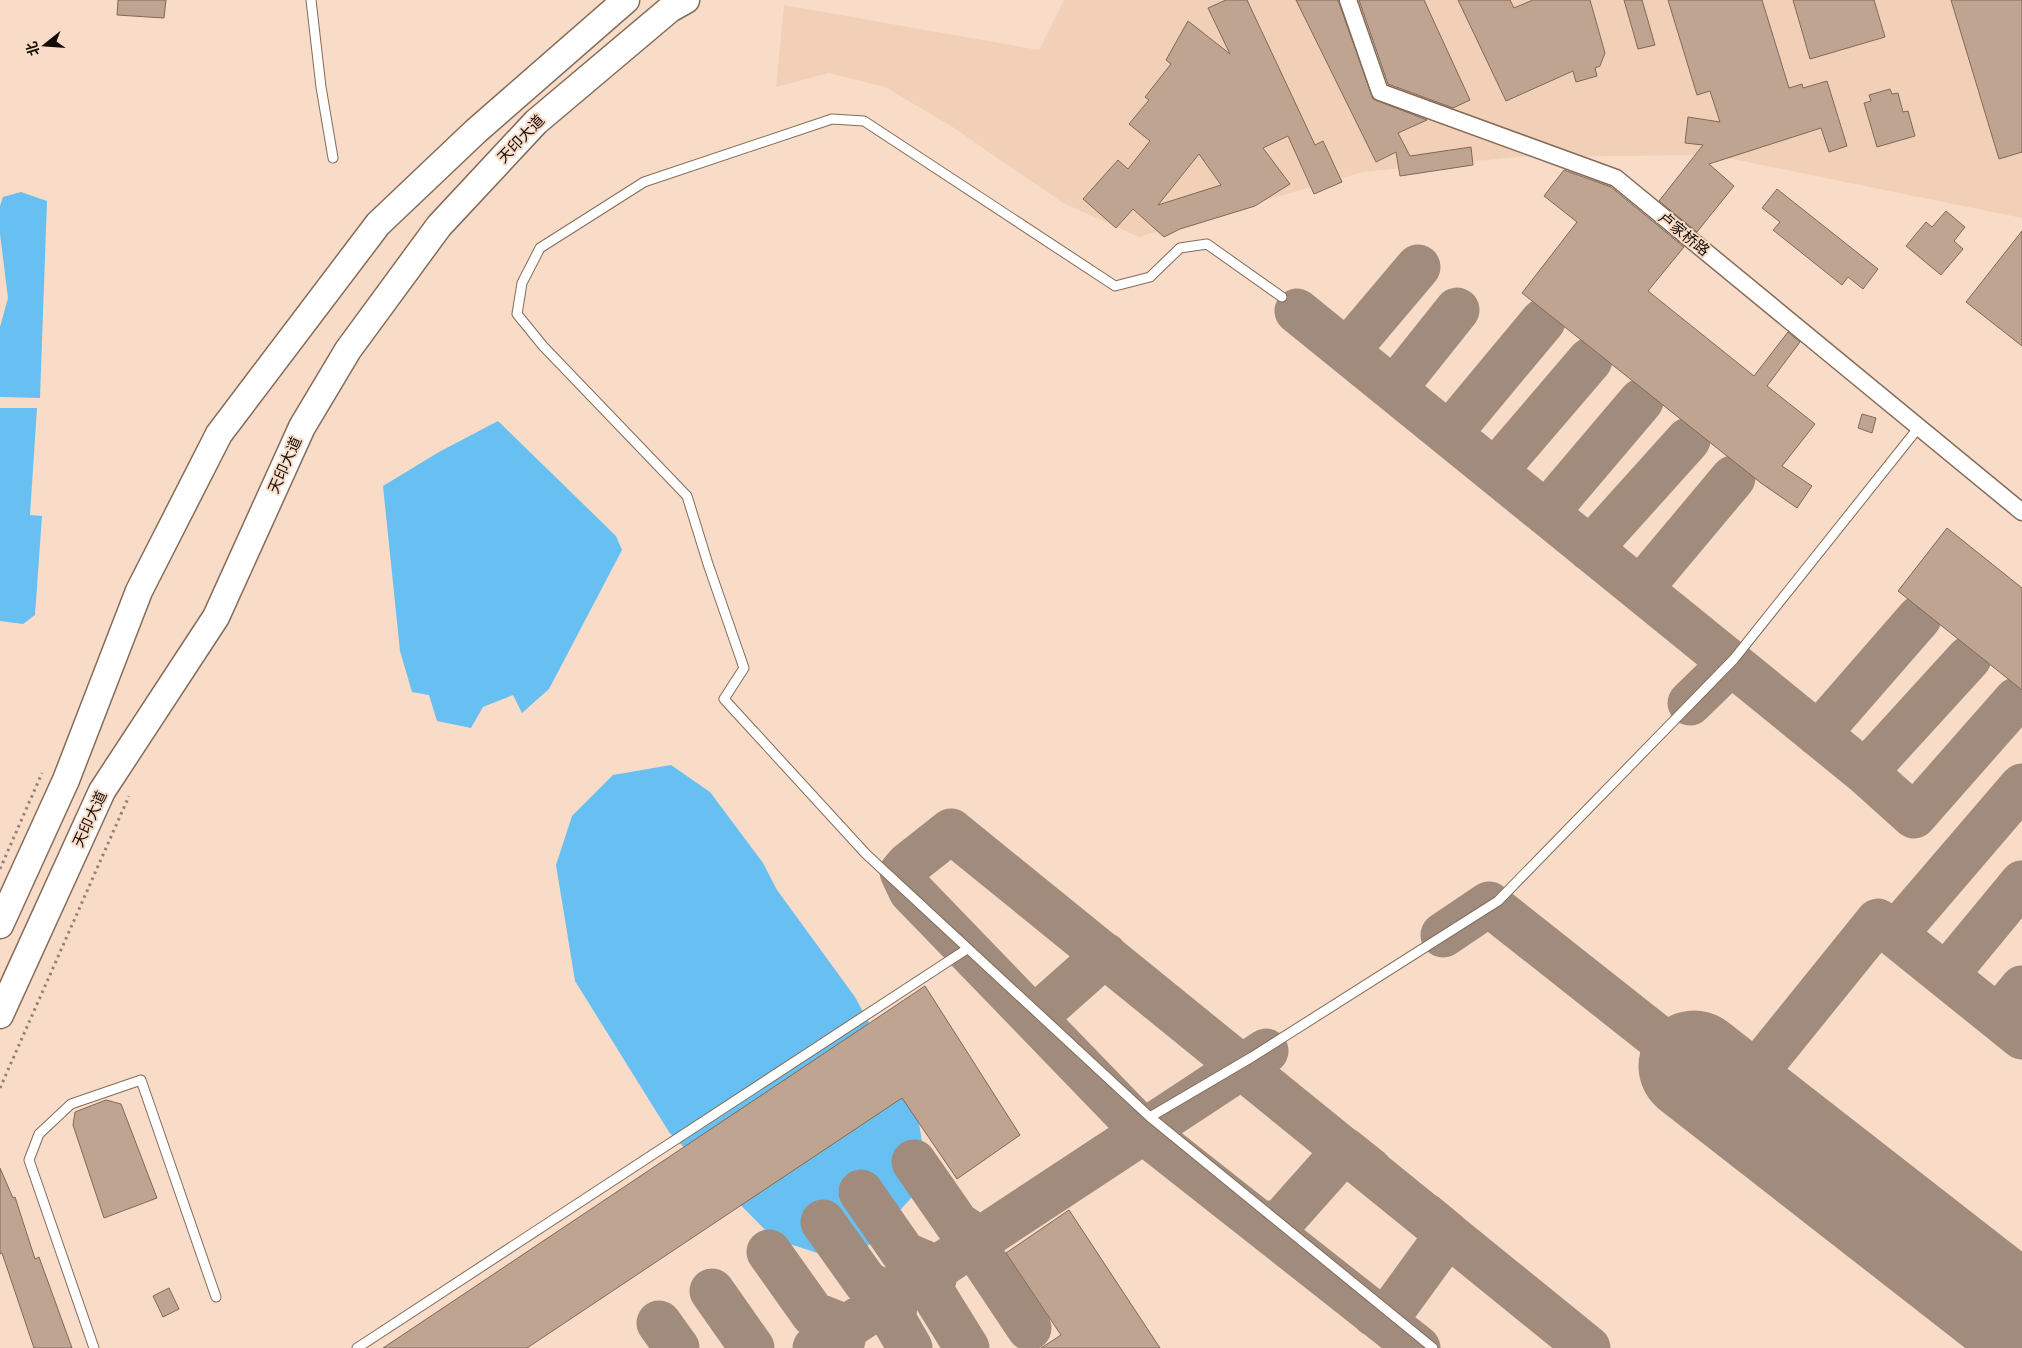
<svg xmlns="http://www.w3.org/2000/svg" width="2022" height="1348" font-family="'Crimson Pro','Noto Sans SC',serif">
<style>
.built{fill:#f2d0b7}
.water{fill:#68c0f2}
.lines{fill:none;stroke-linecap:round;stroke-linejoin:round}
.taxiway{stroke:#a08b7c;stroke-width:45}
.runway{stroke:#a08b7c;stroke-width:111}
.building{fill:#bfa491;stroke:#816957;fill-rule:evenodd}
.service-casing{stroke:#846c5a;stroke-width:11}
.minor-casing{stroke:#846c5a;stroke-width:19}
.primary-casing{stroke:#846c5a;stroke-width:29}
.path{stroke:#968274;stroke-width:3;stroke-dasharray:2.5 4;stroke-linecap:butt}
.service{stroke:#fff;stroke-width:9}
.minor{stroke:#fff;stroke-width:16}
.primary{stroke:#fff;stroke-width:26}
.labels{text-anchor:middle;stroke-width:4;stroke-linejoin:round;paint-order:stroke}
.street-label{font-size:15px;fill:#140b05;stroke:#f8dcc8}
</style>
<rect width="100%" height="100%" fill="#f8dcc8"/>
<!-- built -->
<path class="built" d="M1064,0H2022V218L1713,155L1517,157L1363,172L1139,237L1063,203L951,126L885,87L829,73L776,87L784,5L1039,50Z"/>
<!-- water -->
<path class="water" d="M21,192L47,201L40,398L0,397V327L8,298L0,234V206L3,197Z
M0,408H37L30,515L42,516L35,615L23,624L0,621Z
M498,421L616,536L622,550L549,689L522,713L513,695L483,707L471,728L437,721L429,695L412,692L400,651L383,486L439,452Z
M671,765L710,792L763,863L777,890L855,997L917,1111L926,1166L912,1197L868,1246L830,1257L774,1239L669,1132L575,981L556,865L572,816L613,775Z"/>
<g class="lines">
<!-- taxiway -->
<path class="taxiway" d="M1297,311L1731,663
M1347,351L1418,267
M1394,389L1457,310
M1449,434L1543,321
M1495,471L1590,360
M1546,513L1641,401
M1590,549L1688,440
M1640,589L1733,478
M1690,703L1731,663L1865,772L1914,816L2016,700
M1818,734L1919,618
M1865,772L1969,658
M1895,934L2022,786
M1443,935L1489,904L1694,1066
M1946,975L2022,883
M1998,1017L2022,988
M1034,1018L1105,955
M1735,1098L1878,921L2022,1037
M914,1162L957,1224L980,1239L981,1256L1029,1328
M861,1192L904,1254L937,1268L931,1290L967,1348
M823,1222L867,1284L895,1296L894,1320L910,1348
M1261,1224L1281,1222L1345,1150L1370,1170
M769,1252L813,1314L846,1327L841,1348
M712,1291L752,1348
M1374,1314L1388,1312L1395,1307L1448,1234L1425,1215
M659,1323L677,1348
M815,1348L1266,1051
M1418,1348L1144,1132L911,891L902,872L908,865L951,831L1588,1348"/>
<!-- runway -->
<path class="runway" d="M1694,1066L2022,1322"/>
</g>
<!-- building -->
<path class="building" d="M118,0H166L164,18L117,15Z
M1226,0H1247L1315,145L1323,141L1342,182L1314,194L1288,136L1263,148L1290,184L1255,206L1180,229L1164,237L1133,209L1116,228L1083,199L1118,160L1128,169L1150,141L1129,124L1149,100L1145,97L1171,64L1166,60L1188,21L1230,54L1208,8ZM1199,154L1221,185L1158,205Z
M1296,0H1338L1373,99L1427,120L1398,133L1410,156L1471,147L1473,165L1400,176L1396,152L1376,162Z
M1359,0H1424L1470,100L1453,108L1388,84Z
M1458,0H1510L1514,8L1533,0H1590L1605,53L1600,66L1595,68L1597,76L1576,82L1573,71L1506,101Z
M1624,0H1642L1655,45L1638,49Z
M1668,0H1762L1789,88L1802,84L1803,88L1827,81L1847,146L1829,152L1821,128L1709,164L1734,186L1697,232L1659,201L1703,145L1685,143L1688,117L1720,122L1710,91L1697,95Z
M1793,0H1874L1885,37L1810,59Z
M1951,0H2022V152L1999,159Z
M1890,89L1892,94L1898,93L1903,112L1908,111L1915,136L1877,147L1864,103L1871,101L1869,95Z
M1564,170L1611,187L1684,247L1648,291L1754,376L1788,332L1800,342L1767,386L1815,424L1782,466L1812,486L1797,508L1761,483L1522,293L1577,222L1544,196Z
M1777,189L1878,269L1863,289L1848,277L1842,285L1773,230L1780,222L1762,208Z
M1946,211L1965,227L1954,241L1963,249L1941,275L1906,246L1926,222L1932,227Z
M2022,231V346L1966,302Z
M1862,414L1876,418L1872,433L1858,428Z
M1947,528L2022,588V690L1898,591Z
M925,986L1020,1135L957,1179L902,1098L527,1348H383Z
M106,1100L121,1104L157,1198L104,1218L73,1125L75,1112Z
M0,1168L13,1198L15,1197L35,1259L39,1257L72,1348H34L2,1253L0,1254Z
M1069,1210L1160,1348H1041L1061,1335L1006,1253Z
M169,1288L179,1309L163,1317L153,1296Z"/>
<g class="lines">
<!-- service casing -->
<g class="service-casing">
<path id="service" d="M311,0L321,87L333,158
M1282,297L1207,244L1180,248L1150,277L1115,286L864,121L832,119L644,182L540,248L522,283L517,314L543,346L687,496L708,564L744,668L724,699L866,854L1150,1117L1252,1057L1498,901L1734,659L1919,427
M1150,1117L1433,1348
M94,1348L29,1160L39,1134L71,1104L141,1080L216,1297
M357,1348L967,949"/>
</g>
<!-- minor casing -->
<g class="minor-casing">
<path id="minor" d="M1348,0L1380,92L1616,178L2022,512"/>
</g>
<!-- primary casing -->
<g class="primary-casing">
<path id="primary" d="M0,925L66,780L139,591L219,434L378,224L476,131L626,0
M0,1015L102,791L216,617L302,427L348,350L439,226L536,122L670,9L686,0"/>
</g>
<!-- path -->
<path class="path" d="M0,869L42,773
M0,1088L129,796"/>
<!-- service -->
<use href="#service" class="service"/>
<!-- minor -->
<use href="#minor" class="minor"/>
<!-- primary -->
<use href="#primary" class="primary"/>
</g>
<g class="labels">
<!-- street labels -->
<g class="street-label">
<text transform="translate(521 139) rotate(-46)" y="5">天印大道</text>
<text transform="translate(1684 234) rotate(39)" y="5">卢家桥路</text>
<text transform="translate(285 465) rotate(-66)" y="5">天印大道</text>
<text transform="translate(90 819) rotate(-65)" y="5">天印大道</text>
</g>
</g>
<!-- north arrow -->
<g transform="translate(45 45) rotate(253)" stroke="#f8dcc8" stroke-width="4" paint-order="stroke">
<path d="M0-4L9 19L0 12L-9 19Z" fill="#140b05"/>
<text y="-8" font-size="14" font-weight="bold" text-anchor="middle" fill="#140b05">北</text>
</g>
</svg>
